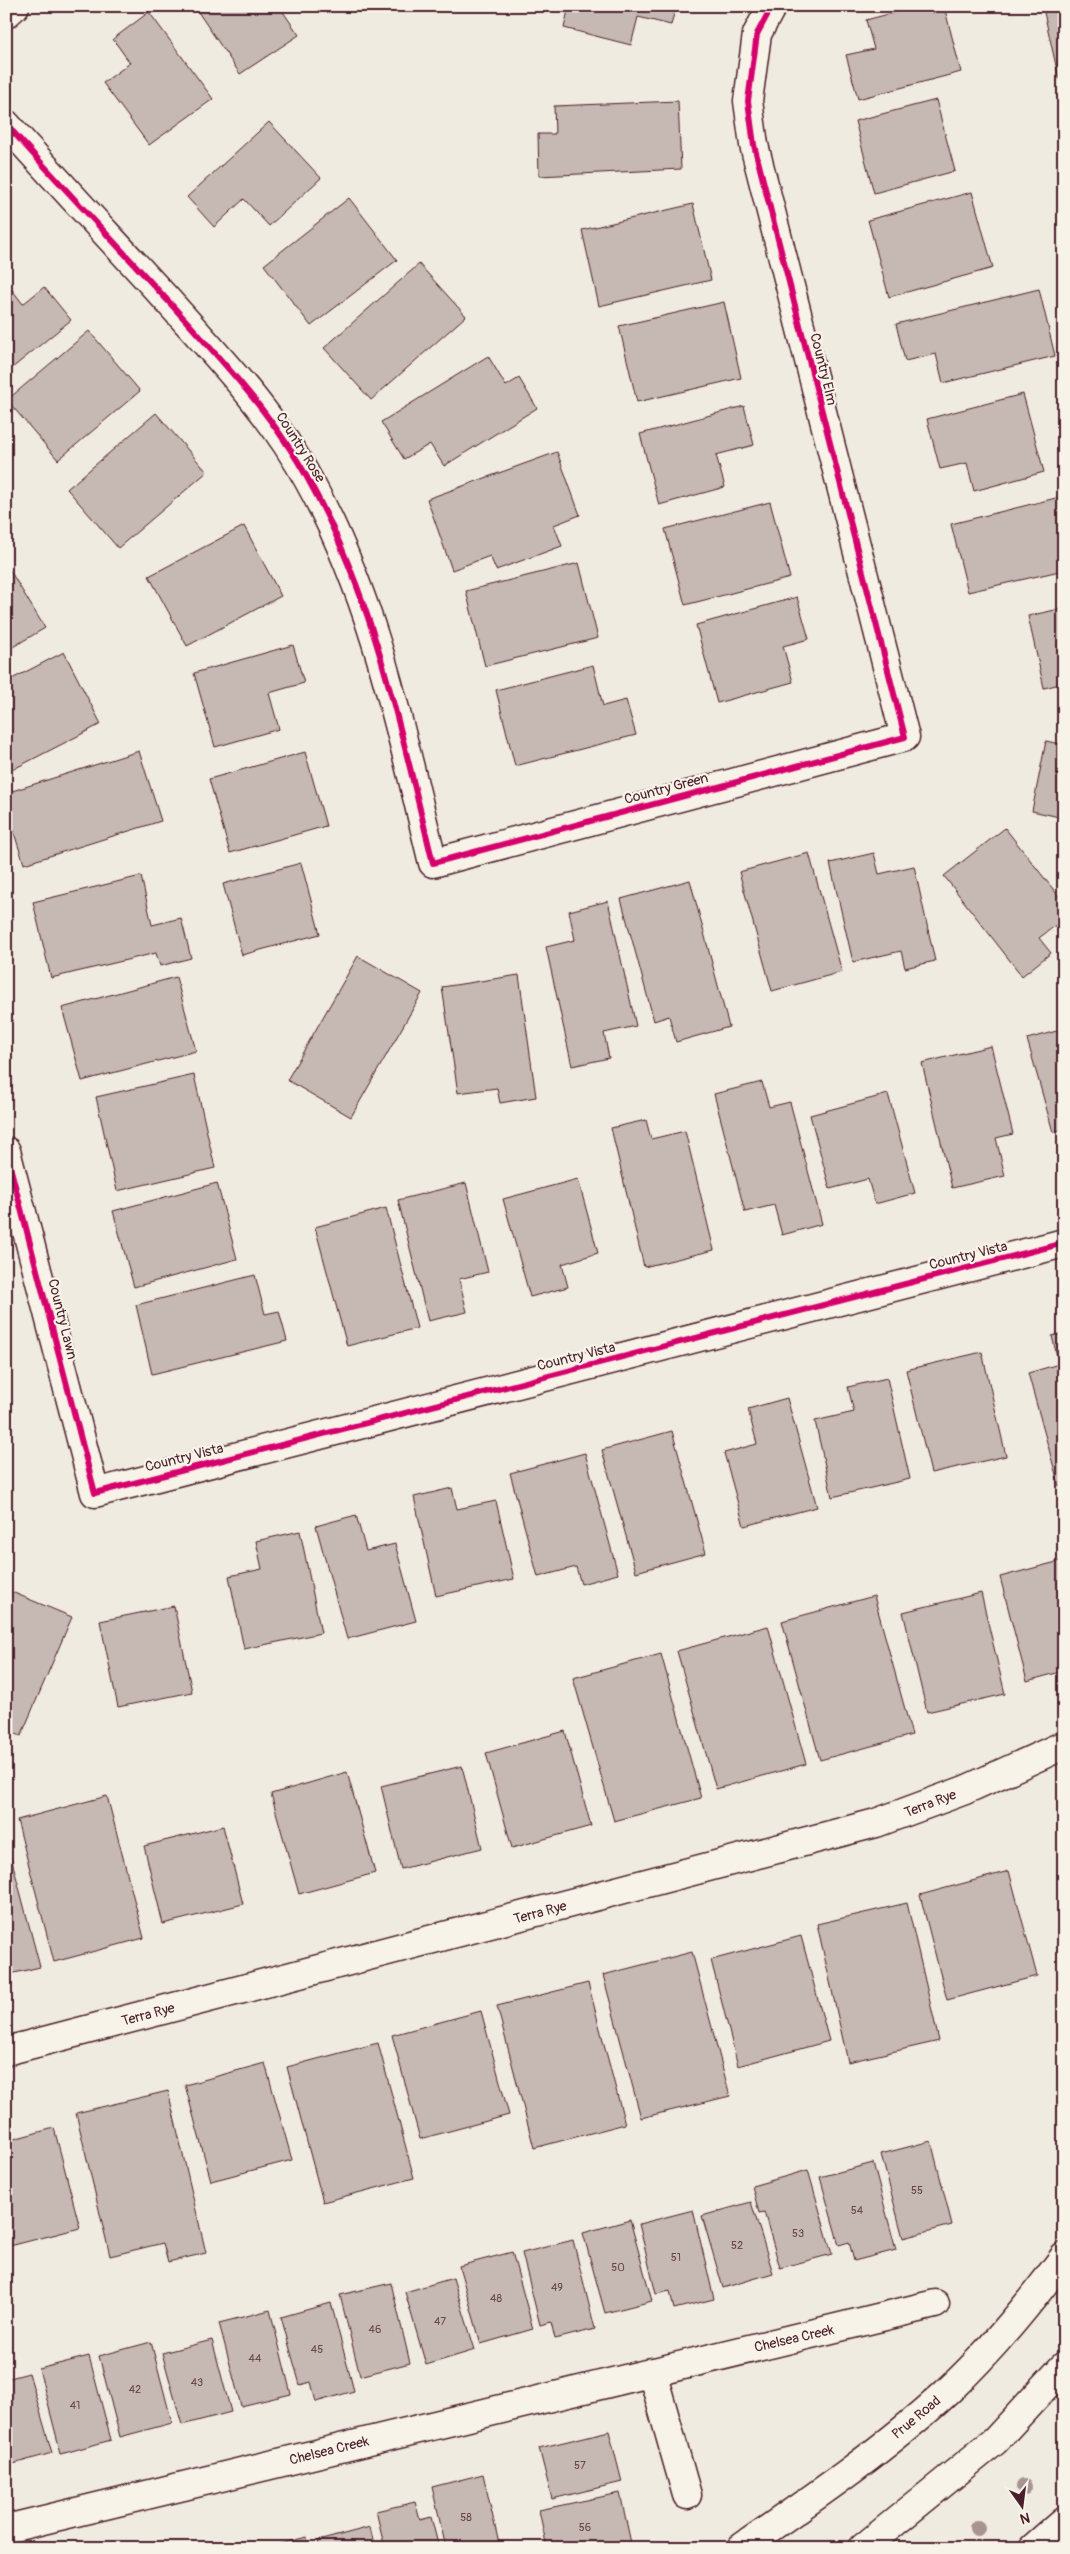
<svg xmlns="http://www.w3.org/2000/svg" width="1070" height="2554" font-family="Pangolin,sans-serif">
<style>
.building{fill:#c6b8b3;stroke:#4a1f2b}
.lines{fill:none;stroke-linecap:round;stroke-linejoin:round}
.minor-casing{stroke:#4a1f2b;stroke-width:31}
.major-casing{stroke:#4a1f2b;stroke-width:31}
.minor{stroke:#f7f3e8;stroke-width:28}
.major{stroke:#f7f3e8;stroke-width:28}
.cycleway-casing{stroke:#f7f3e8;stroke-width:9}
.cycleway{stroke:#d6006c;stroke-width:6}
.tree{fill:#a89292}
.labels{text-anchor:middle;stroke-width:4.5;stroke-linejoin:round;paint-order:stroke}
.number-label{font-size:11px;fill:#69454d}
.street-label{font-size:14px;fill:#4a1f2b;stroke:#f7f3e8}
</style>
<rect width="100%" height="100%" fill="#f0ebe0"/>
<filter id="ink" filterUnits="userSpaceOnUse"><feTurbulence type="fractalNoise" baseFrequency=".02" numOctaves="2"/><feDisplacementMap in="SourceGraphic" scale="10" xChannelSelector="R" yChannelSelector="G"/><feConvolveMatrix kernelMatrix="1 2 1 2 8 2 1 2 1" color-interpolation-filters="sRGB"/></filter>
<g filter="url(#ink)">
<!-- building -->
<path class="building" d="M194,6H279L299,35L240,74Z
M569,6H676L671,25L638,17L631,45L564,28Z
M919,6H944L961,72L858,99L846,55L874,49L866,20Z
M1053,6H1064V78L1059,79L1043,8Z
M149,12L213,99L149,145L103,83L130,63L113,39Z
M936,100L955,171L874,193L855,121Z
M678,101L681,169L539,176L538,134H555L554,106Z
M269,122L321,178L269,226L244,199L214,227L187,197Z
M972,192L993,268L889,297L868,220Z
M349,198L397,260L311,326L264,265Z
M693,204L711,280L599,306L582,230Z
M419,264L466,316L371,400L324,348Z
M6,282L23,304L44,287L71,320L6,373Z
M1039,289L1055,356L943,383L936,354L905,361L896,324Z
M724,302L741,378L637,402L619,326Z
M89,331L140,391L58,460L7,400Z
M488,356L506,386L519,378L537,408L444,466L430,444L404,459L381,422Z
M1023,394L1044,472L974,491L967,463L940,469L927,419Z
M744,406L754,445L716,455L725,487L659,505L640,434Z
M156,413L207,472L118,548L67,489Z
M557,452L580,515L554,525L562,546L496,570L490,556L452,570L427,499Z
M1064,496V570L968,592L951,524Z
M770,502L790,578L685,605L665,529Z
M244,526L281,596L187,646L149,576Z
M579,563L598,638L485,666L466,591Z
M6,564L45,628L6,651Z
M797,597L809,639L783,646L793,682L717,703L696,625Z
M1064,608V683L1044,688L1028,616Z
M293,645L304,683L269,693L279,729L215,747L194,673Z
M64,652L101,724L6,773V682Z
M593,665L603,706L626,700L636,735L515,766L496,690Z
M1046,741L1064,745V818L1032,811Z
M139,751L161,821L24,864L6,808V793Z
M305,752L326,826L230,853L209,779Z
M1005,828L1064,903V919L1039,938L1051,953L1022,976L944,876Z
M809,853L842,972L772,991L739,872Z
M874,853L879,874L914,866L935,961L905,968L901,951L853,962L830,863Z
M301,863L320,934L242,955L223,884Z
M141,876L152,925L181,918L191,958L160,966L156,953L51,978L33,902Z
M690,880L729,1027L676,1042L669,1016L654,1021L621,899Z
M608,901L636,1026L604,1033L609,1058L572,1066L546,947L575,940L569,911Z
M358,956L422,993L351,1117L287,1080Z
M519,975L536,1097L500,1103L497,1088L458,1093L442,987Z
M176,977L196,1051L82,1081L62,1008Z
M1064,1029V1129L1053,1132L1027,1039Z
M991,1046L1013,1134L996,1138L1005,1176L952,1188L922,1063Z
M194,1075L215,1168L117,1191L96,1097Z
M762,1082L769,1107L790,1102L822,1224L782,1235L774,1205L745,1212L714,1094Z
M888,1094L915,1193L875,1204L868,1179L830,1189L810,1115Z
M646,1120L651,1139L685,1131L714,1250L644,1267L611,1128Z
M578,1179L598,1253L562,1264L568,1287L530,1297L503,1199Z
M217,1183L237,1259L134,1287L113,1211Z
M466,1183L488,1272L459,1279L467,1312L428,1321L398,1200Z
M386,1208L417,1328L347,1346L315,1227Z
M255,1275L265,1314L279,1311L287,1341L152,1374L136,1305Z
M1064,1333V1484L1059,1486L1028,1373L1059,1364L1052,1336Z
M982,1352L1006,1456L931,1473L906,1370Z
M887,1378L910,1479L832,1497L815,1421L854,1412L848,1387Z
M787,1398L817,1507L744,1526L724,1453L757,1444L748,1409Z
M672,1431L706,1553L636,1572L602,1450Z
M585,1453L618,1574L581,1584L576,1567L538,1577L510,1473Z
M452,1488L457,1509L496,1501L514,1579L436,1596L414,1497Z
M356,1515L366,1551L395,1544L416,1621L347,1639L316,1526Z
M300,1531L321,1633L244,1649L229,1576L262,1569L256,1541Z
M1064,1560V1671L1027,1681L1000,1577Z
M7,1590L72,1617L21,1736L6,1730Z
M981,1593L1005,1694L927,1712L903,1612Z
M874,1596L912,1735L820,1760L782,1621Z
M174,1606L192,1692L118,1707L100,1621Z
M768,1626L806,1764L716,1789L677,1651Z
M661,1654L701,1798L614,1821L573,1678Z
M565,1731L591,1826L512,1848L486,1753Z
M462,1766L482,1848L401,1869L381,1786Z
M347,1772L375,1873L299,1894L271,1794Z
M107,1796L144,1938L54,1962L17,1820Z
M223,1826L243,1904L163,1924L144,1846Z
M6,1838L40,1967L6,1975Z
M1009,1871L1037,1976L947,2000L920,1895Z
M907,1903L939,2041L848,2062L817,1924Z
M801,1936L829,2041L738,2066L711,1960Z
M692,1952L730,2096L641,2118L603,1975Z
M588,1983L625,2124L534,2148L497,2006Z
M481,2011L509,2115L420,2139L392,2035Z
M378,2043L414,2178L323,2202L287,2067Z
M265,2063L292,2160L211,2181L185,2085Z
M168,2091L206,2253L168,2262L163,2243L110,2256L76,2113Z
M54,2128L80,2228L6,2247V2141Z
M931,2141L952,2225L903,2238L881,2154Z
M873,2163L896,2250L854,2261L849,2242L839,2245L820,2177Z
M808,2170L832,2254L780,2268L764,2212L759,2213L752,2186Z
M751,2202L773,2273L723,2288L702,2216Z
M693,2210L714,2299L674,2309L670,2291L656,2294L639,2224Z
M630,2220L652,2301L605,2313L583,2233Z
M573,2240L595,2329L555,2339L551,2322L540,2325L522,2253Z
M512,2252L533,2329L481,2344L459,2266Z
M453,2278L475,2350L426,2365L405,2292Z
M391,2283L410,2363L360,2376L340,2295Z
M331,2303L354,2391L316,2402L311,2382L300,2385L281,2317Z
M270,2310L291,2394L241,2406L219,2323Z
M212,2340L231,2412L182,2425L162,2353Z
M151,2342L172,2423L120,2437L99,2356Z
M89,2356L111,2440L61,2454L39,2369Z
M29,2373L52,2453L6,2466V2379Z
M609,2431L622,2482L552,2499L539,2448Z
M483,2474L500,2548H446L432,2487Z
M620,2493L631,2543L609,2548H547L539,2510Z
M415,2502L420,2520L431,2517L439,2548H385L376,2511Z
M370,2527L375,2548H320L318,2541Z
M307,2537L309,2548H263Z"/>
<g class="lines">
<!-- minor casing -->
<g class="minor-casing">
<path id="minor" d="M6,14L15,6
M6,124C60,184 115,243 169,302C219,358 273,414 309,481C375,600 401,733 433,863L905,737L754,145L748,101L757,34L772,6
M6,1151L95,1493L1064,1243
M6,2051L876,1823L965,1790L1064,1745
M652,2372L687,2495
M6,2529L935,2304
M1033,2548L1064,2521"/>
</g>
<!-- major casing -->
<g class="major-casing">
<path id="major" d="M741,2548C812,2499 884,2450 947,2392C989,2353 1030,2303 1064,2257
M863,2548L995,2441L1064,2366"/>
</g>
<!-- minor -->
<use href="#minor" class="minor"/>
<!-- major -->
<use href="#major" class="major"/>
<!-- cycleway casing -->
<g class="cycleway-casing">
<path id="cycleway" d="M6,124C60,184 115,243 169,302C219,358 273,414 309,481C375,600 401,733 433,863L905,737L754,145L748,101L757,34L772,6
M6,1151L95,1493L1064,1243"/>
</g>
<!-- cycleway -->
<use href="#cycleway" class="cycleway"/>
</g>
<!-- trees -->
<g class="tree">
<circle cx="1024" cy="2487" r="8"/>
<circle cx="977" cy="2528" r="8"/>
</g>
</g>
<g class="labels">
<!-- number labels -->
<g class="number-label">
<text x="917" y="2194">55</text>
<text x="857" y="2214">54</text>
<text x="798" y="2237">53</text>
<text x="737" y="2249">52</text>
<text x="676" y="2261">51</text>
<text x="618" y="2271">50</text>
<text x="557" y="2291">49</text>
<text x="496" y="2302">48</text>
<text x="440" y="2325">47</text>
<text x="375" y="2333">46</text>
<text x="317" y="2353">45</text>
<text x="255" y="2362">44</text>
<text x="197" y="2386">43</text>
<text x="135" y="2393">42</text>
<text x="75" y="2409">41</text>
<text x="580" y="2469">57</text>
<text x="466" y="2521">58</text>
<text x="585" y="2531">56</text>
</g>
<!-- street labels -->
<g class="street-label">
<text transform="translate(824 369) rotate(76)" y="5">Country Elm</text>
<text transform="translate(301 447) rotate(58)" y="5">Country Rose</text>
<text transform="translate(666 788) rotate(-15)" y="5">Country Green</text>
<text transform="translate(968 1255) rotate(-14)" y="5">Country Vista</text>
<text transform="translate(63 1319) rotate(76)" y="5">Country Lawn</text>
<text transform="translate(576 1356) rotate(-14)" y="5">Country Vista</text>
<text transform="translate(184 1457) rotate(-14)" y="5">Country Vista</text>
<text transform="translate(930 1803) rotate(-21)" y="5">Terra Rye</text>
<text transform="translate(540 1912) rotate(-15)" y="5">Terra Rye</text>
<text transform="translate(148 2014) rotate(-15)" y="5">Terra Rye</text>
<text transform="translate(794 2338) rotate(-13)" y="5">Chelsea Creek</text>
<text transform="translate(916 2417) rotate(-40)" y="5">Prue Road</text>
<text transform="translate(329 2450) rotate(-14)" y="5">Chelsea Creek</text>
</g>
</g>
<!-- margin -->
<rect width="1070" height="2554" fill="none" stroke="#f7f3e8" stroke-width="25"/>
<rect x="12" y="12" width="1045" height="2529" fill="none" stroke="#4a1f2b" stroke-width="2" filter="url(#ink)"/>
<!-- north arrow -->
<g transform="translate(1022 2506) rotate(166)" stroke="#f7f3e8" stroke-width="4" paint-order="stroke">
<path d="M0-4L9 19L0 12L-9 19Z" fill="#4a1f2b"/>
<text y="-8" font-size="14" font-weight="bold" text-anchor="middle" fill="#4a1f2b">N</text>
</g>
</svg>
